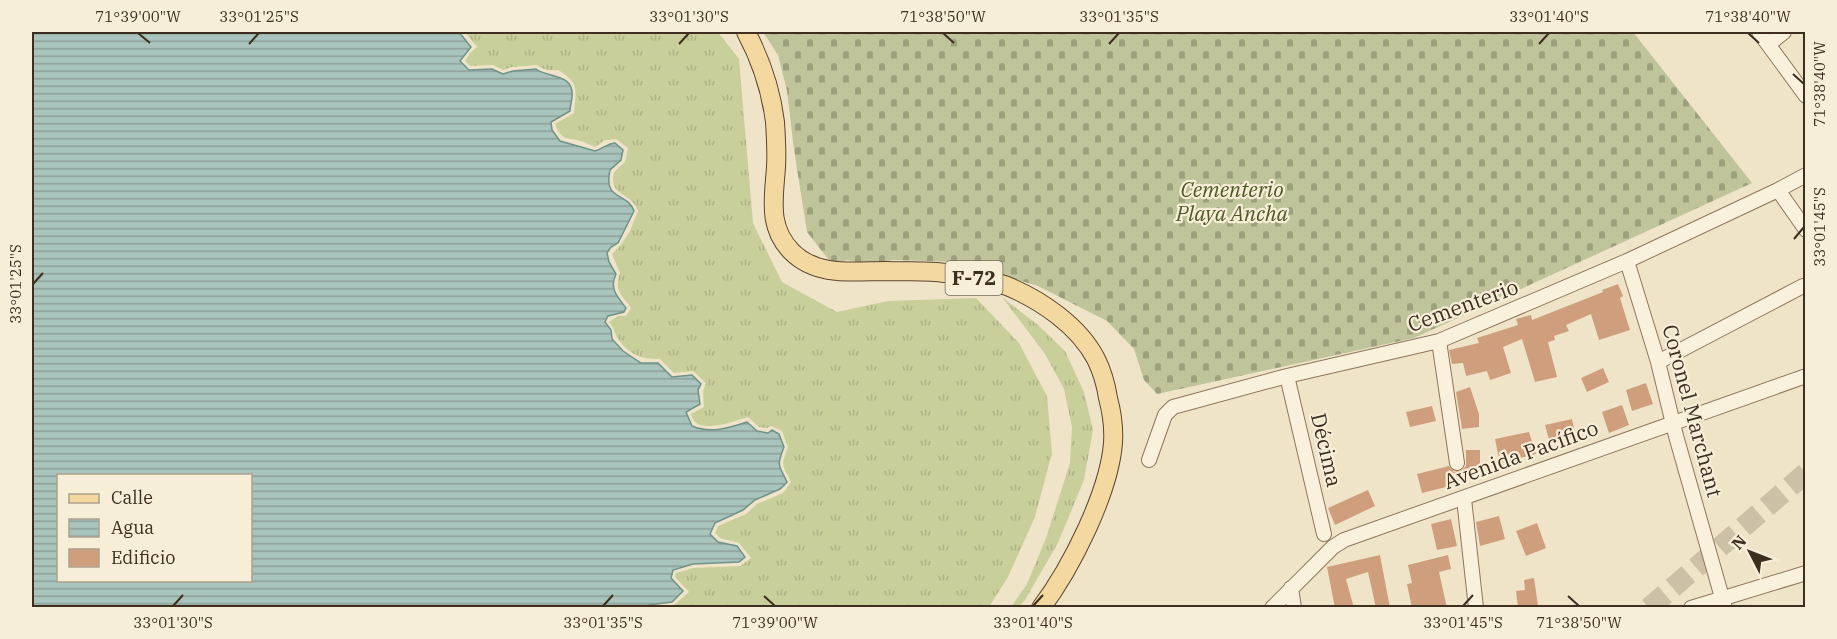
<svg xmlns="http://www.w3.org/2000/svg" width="1837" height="639" font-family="'IBM Plex Serif',serif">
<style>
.grass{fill:url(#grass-tufts)}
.cemetery{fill:url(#cemetery-stones)}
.water{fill:url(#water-rules);stroke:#6f938a;stroke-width:1.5;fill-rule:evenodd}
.building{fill:#cf9f7d}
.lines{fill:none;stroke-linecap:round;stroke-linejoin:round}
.highway-tunnel{stroke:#ccc0a6;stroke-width:21;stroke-dasharray:21 10;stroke-linecap:butt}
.minor-casing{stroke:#8d765c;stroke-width:16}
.major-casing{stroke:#5b4430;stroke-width:20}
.minor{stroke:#faf1dc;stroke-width:14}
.major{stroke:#f3d9a0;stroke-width:18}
.ticks{fill:none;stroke:#3d2e20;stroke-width:2}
.labels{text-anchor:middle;stroke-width:4.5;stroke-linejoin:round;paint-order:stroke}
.shield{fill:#f7eed8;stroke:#756857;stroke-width:1.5}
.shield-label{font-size:20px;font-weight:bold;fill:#3d2e20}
.park-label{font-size:21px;font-style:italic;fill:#4d5a26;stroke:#f7eed8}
.street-label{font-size:21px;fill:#3d2e20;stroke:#f7eed8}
.neatline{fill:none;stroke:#3d2e20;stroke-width:2}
.ticks-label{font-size:15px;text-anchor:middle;fill:#3d2e20}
</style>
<defs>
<pattern id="grass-tufts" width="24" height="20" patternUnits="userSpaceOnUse" patternTransform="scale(1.5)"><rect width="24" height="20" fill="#c9cf9b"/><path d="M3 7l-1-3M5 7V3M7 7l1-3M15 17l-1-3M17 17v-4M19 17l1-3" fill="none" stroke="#aeb285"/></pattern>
<pattern id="cemetery-stones" width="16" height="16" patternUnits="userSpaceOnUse" patternTransform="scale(1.5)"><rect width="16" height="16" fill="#bfc49a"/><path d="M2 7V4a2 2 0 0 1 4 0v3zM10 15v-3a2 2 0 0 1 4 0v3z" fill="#9ca07d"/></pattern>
<pattern id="water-rules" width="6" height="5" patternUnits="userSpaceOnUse" patternTransform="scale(1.5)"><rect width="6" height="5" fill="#a9c4bc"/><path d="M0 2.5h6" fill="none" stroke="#8ba098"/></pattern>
</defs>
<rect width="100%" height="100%" fill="#f0e4c8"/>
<!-- grass -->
<path class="grass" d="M465,32H718L739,59L753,223L782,282L837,312L888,301L976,298L1019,343L1047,396L1052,453L1035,517L1008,577L989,607H658L673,606L689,592L675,577L676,573L693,568L740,566L751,558L739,543L720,538L715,533L718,526L746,514L757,504L783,493L791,482C783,464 780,468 788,447L782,431L771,426L767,428L759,427L748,417C736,421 705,432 695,422C693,420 692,417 691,414L704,407L703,391L706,383L693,371L674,373L660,359C640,359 630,355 618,339C614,333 614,327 609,322L618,316H626L631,308C621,294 614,291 620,273L612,254L621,245L630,231L638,211C631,191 608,197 614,172L625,162L628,148L616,139L605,140L595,147C590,145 585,142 580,141C566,137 562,141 555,124L574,113C576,91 580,83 558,70C550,71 544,70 537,65L512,67L503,70L493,65L470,66L465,61L470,53L477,47Z
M1002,297L1038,325L1065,351L1084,392L1093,430L1084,480L1058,543L1025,600L1018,608L1011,607L1027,584L1046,538L1070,463L1072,427L1064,389L1045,354Z"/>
<!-- cemetery -->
<path class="cemetery" d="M763,32H1633L1752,183L1414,338L1157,394L1144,380L1134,349L1107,321L1038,286L958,262L893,260L871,265L847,260L832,264L807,232L794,150L787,91L778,55Z"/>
<!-- water -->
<path class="water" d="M32,32H459L471,47L460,61L469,70L492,69L503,74L513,71L536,69C547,78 574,73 572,96C572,101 570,106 570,111L551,122L552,130L560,141L595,151C603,149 606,144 615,143L623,150L621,160L610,170C603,202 627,191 634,211L618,243L611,247L607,253L609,262L616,274C609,289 617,296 626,308L624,312L608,316L605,322L611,330L612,339L623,351L641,363H658L672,377L692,375L701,384L698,390L700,404L686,412L692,426C710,434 729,428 747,422L757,431L768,433L772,430L779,434L784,447C776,467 779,465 787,482L780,489L755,500L743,510L715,523L710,534L718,542L737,546L745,557L739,562L693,564L673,570L671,578L683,591L672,602L649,605L646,607H32ZM58,476H250V580H58Z"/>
<!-- building -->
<path class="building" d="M1618,284L1623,296L1620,298L1630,330L1599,340L1591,314L1566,325L1569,331L1554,336L1555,340L1548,342L1557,377L1535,382L1522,339L1503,347L1511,373L1490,380L1487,371L1466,376L1463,363L1452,364L1449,350L1479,343L1477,338L1518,325L1516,319L1531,315L1532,320L1603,292L1602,290Z
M1603,368L1609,382L1587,392L1581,378Z
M1646,383L1653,404L1632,411L1626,390Z
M1470,387L1479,414V427L1462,429L1456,392Z
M1622,405L1629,425L1609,433L1602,412Z
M1432,406L1436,421L1410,427L1406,412Z
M1572,419L1576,437L1550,443L1545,425Z
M1529,432L1536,454L1500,463L1495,439Z
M1466,450H1480V472L1451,473L1454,485L1422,493L1417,474L1449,466L1454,472L1462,470L1466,466Z
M1368,490L1375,506L1335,525L1328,508Z
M1499,516L1505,539L1480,546L1476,522Z
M1451,519L1457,546L1437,550L1431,524Z
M1537,523L1546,548L1526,556L1516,531Z
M1380,555L1390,608H1376L1368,572L1346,579L1354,608H1335L1327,567Z
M1448,555L1451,569L1439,572L1447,608H1412L1407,584L1412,583L1408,565Z
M1534,578L1538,606L1518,608L1516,591L1525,590L1524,580Z"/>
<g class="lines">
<!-- highway-tunnel -->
<path class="highway-tunnel" d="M1649,608L1806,473"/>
<!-- minor casing -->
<g class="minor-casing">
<path id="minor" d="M1759,32L1806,96
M1769,44L1784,32
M1778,190L1806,230
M1627,261L1658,362L1676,436L1725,608
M1439,341L1457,463
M1658,362L1803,286
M1287,376L1324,534
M1149,460L1165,415L1173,407L1287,376L1439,341L1627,261L1778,190L1806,175
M1464,499L1476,608
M1291,588L1294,608
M1272,608L1333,547L1344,540L1806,376
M1691,608L1806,573"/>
</g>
<!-- major casing -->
<g class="major-casing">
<path id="major" d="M746,32C761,60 771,90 775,122C776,137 777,152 776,167C774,198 767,227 792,252C817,277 853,271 886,271C905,272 926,270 945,273C965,275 988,279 1007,286C1041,300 1079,326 1096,359C1102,371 1106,385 1108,398C1112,413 1114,428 1113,443C1109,493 1071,568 1041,608"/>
</g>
<!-- minor -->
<use href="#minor" class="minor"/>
<!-- major -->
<use href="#major" class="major"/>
</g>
<!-- ticks -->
<path class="ticks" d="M138,33L150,43M943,33L954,43M1748,33L1759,43M249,44L259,33M679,44L689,33M1109,44L1119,33M1539,44L1549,33M1793,74L1804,84M1794,239L1804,227M33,284L43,273M764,596L775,606M1568,596L1579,606M173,606L183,595M603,606L613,595M1033,606L1043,595M1463,606L1473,595"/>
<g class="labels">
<!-- shield labels -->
<rect class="shield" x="945.5" y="261" width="57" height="34" rx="4.5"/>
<g class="shield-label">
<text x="974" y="285">F-72</text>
</g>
<!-- park labels -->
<g class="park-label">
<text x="1232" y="197">Cementerio<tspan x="1232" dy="24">Playa Ancha</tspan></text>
</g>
<!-- street labels -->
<g class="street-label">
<text transform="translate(1463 306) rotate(-20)" y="7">Cementerio</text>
<text transform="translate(1692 411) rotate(75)" y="7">Coronel Marchant</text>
<text transform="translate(1326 450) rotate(77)" y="7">Décima</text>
<text transform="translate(1521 455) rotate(-20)" y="7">Avenida Pacífico</text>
</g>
</g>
<!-- border -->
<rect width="1837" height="639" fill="none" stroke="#f7eed8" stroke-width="66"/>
<!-- legend -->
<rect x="57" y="474" width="195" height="108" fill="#f7eed8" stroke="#ada18e" stroke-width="1.5"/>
<rect x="69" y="494" width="30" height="9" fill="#f3d9a0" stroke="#ada18e" stroke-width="1.5"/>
<text x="111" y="504" font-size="18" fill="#3d2e20">Calle</text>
<rect x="69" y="519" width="30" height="18" fill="url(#water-rules)" stroke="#ada18e" stroke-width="1.5"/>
<text x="111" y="534" font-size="18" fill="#3d2e20">Agua</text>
<rect x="69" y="549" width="30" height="18" fill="#cf9f7d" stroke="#ada18e" stroke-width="1.5"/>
<text x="111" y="564" font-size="18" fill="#3d2e20">Edificio</text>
<!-- north arrow -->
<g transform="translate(1750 552) rotate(312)" stroke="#f7eed8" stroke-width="4.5" paint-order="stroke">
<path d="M0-4.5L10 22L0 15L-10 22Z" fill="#3d2e20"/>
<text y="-9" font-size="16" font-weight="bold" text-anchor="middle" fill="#3d2e20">N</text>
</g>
<rect x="33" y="33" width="1771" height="573" class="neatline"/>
<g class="ticks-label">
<text x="138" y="22">71°39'00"W</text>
<text x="259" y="22">33°01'25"S</text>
<text x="689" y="22">33°01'30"S</text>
<text x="943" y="22">71°38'50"W</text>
<text x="1119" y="22">33°01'35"S</text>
<text x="1549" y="22">33°01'40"S</text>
<text x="1748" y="22">71°38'40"W</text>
<text transform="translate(1820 84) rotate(-90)" y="5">71°38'40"W</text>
<text transform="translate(1820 227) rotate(-90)" y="5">33°01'45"S</text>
<text transform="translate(16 284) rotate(-90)" y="5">33°01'25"S</text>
<text x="173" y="628">33°01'30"S</text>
<text x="603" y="628">33°01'35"S</text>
<text x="775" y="628">71°39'00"W</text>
<text x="1033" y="628">33°01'40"S</text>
<text x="1463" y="628">33°01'45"S</text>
<text x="1579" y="628">71°38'50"W</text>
</g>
</svg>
